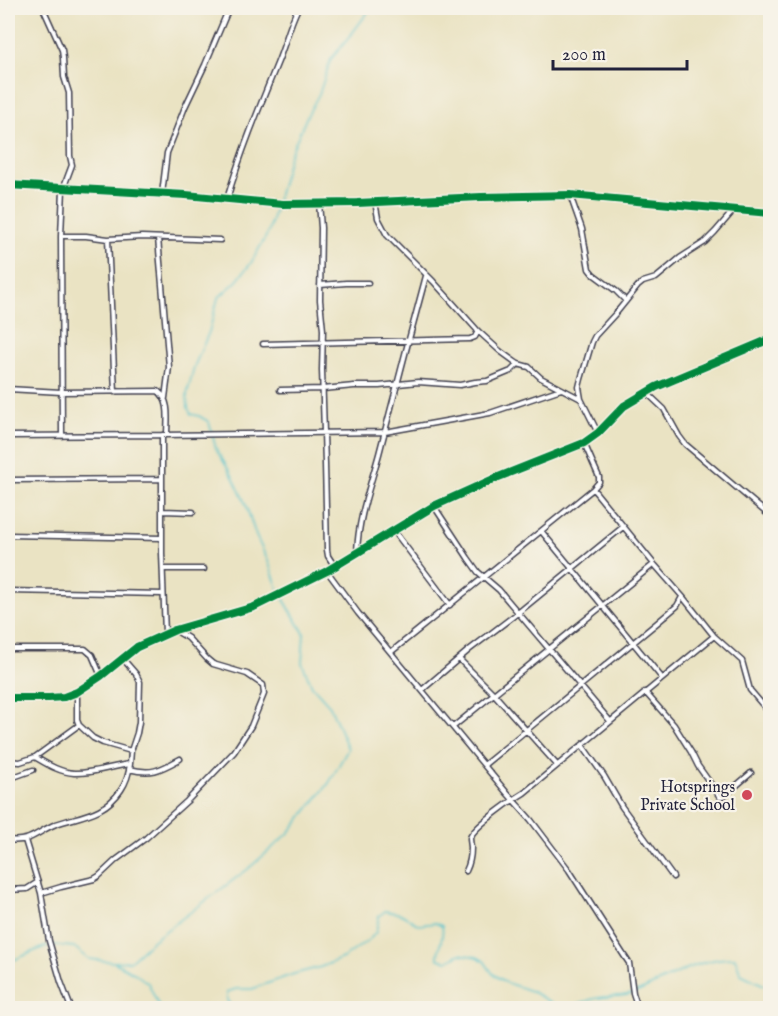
<svg xmlns="http://www.w3.org/2000/svg" width="778" height="1016" font-family="'IM FELL English',serif">
<style>
.lines{fill:none;stroke-linecap:round;stroke-linejoin:round}
.stream{stroke:#54c2cc;stroke-width:1.5}
.minor-casing{stroke:#403f4f;stroke-width:7}
.minor{stroke:#fff;stroke-width:4}
.cycleway-casing{stroke:#f7f3e8;stroke-width:11}
.cycleway{stroke:#00873e;stroke-width:8}
.poi-dot{fill:#d1495b;stroke:#f7f3e8;stroke-width:2}
.labels{text-anchor:middle;stroke-width:4.5;stroke-linejoin:round;paint-order:stroke}
.poi-label{font-size:16px;fill:#22223b;stroke:#f7f3e8;text-anchor:end}
</style>
<rect width="100%" height="100%" fill="#f7f3e8"/>
<filter id="ink" filterUnits="userSpaceOnUse"><feTurbulence type="fractalNoise" baseFrequency=".0167" numOctaves="2"/><feDisplacementMap in="SourceGraphic" scale="12" xChannelSelector="R" yChannelSelector="G"/><feConvolveMatrix kernelMatrix="1 2 1 2 8 2 1 2 1" color-interpolation-filters="sRGB"/></filter>
<filter id="wash" filterUnits="userSpaceOnUse"><feTurbulence type="fractalNoise" baseFrequency=".008" numOctaves="4" result="noise"/><feDisplacementMap in="SourceGraphic" scale="24" xChannelSelector="R" yChannelSelector="G"/><feGaussianBlur stdDeviation="1.35" result="paint"/><feColorMatrix in="noise" values="0 0 0 0 0 0 0 0 0 0 0 0 0 0 0 0 0 1.4 0 .05"/><feComposite in="paint" operator="in"/></filter>
<g filter="url(#wash)">
<rect width="100%" height="100%" fill="#eae3c3"/>
<g class="lines">
<!-- stream -->
<path class="stream" d="M279,591L268,561L256,536L246,505L233,477L216,449L209,422L199,416L191,414L188,408L187,394L194,367L209,332L218,298L236,282L251,263L269,231L289,157L307,116L319,94L331,59L347,40L371,8
M52,945L74,947L89,959L114,962L134,973L148,983L160,1008
M8,962C21,958 34,950 48,946
M114,962L130,961L152,941L248,869L289,833L329,783L348,749L330,706L312,686L302,663L304,633L283,598
M232,1008L227,1000V992L236,989H252L294,974L321,967L345,957L371,938L376,932L379,916L385,911L401,914L419,925L435,923L442,926C445,939 437,946 438,959L447,961L460,954L477,957L484,961L493,974L507,983L531,991L560,1008
M567,1008C576,1005 585,1001 593,999C607,995 620,998 635,993C666,981 700,956 735,958L741,974L770,988"/>
</g>
</g>
<g filter="url(#ink)">
<g class="lines">
<!-- minor casing -->
<g class="minor-casing">
<path id="minor" d="M43,8L62,50L63,58L64,77L69,93L70,156L72,165L63,189L61,236L62,436
M8,185L186,195L283,204L357,203L481,197L570,195L770,213
M162,194L167,153L185,107L205,65L229,8
M570,195L582,229L589,269L593,274L616,291L626,301
M227,199C241,152 259,108 277,64C285,45 289,26 298,8
M375,202L378,218L387,235L433,281L478,331L500,351L511,359L518,364L529,367L541,378L581,399L598,433
M319,203L321,228L320,300L323,330L322,370L325,464L327,550L328,556L335,567
M61,236H86L108,239L142,237L220,240
M158,238L169,367L165,398
M108,239L115,392
M320,285L346,283H368
M263,344L470,339L475,337L478,331
M8,389L61,392L158,391C171,401 167,420 167,435
M280,390L323,389L354,386H379L418,382L460,385L475,382L487,381L511,371L518,364
M647,393L664,409L679,436L685,444L770,516
M581,399L579,387L581,379L592,342L595,336L617,312L638,286L643,282L656,278L680,258L705,242L715,232L734,210
M162,435L385,432L490,413L561,389
M8,436L162,435V553L165,634
M8,480L162,479
M434,506L468,558L478,572L499,590L610,721
M163,511L193,512
M394,531L450,605
M542,532L662,678
M8,535L162,538
M357,553C358,518 370,487 379,454C394,395 410,335 426,276
M163,569H204
M327,571L358,613L507,793L531,820L569,870L623,954L629,963L633,993L638,1008
M8,591L163,594
M714,636L742,661L750,690L767,710L769,724
M8,649H85L92,655L101,676
M391,652L593,489
M459,659L494,694L557,765
M422,690L469,650L519,612L623,527
M77,692V720L79,725L93,738L103,743L131,751
M645,692L674,725L691,752L698,766L720,797H723L751,773
M8,698H49L64,697L77,692L101,676L137,647L175,630L254,607L327,571L434,506L496,478L584,443L598,433L624,406L656,387L770,339
M453,727L654,564
M582,745L604,776L622,807L673,877
M35,757L79,725
M8,761L20,762L35,757C47,764 59,772 74,773C92,774 112,766 130,764L131,751L137,733L139,722L140,682L136,674L123,659
M484,765L657,623L677,606L682,597
M129,769C152,775 160,770 180,759
M8,779L33,770
M8,840C31,843 36,832 56,824C82,815 104,815 121,790C127,781 129,774 130,764
M25,840L41,893
M466,871C470,863 471,857 471,848C471,845 470,842 470,838C473,827 514,799 524,793L714,636L682,596L654,564L593,489L599,482V477L584,443
M8,890L27,889L38,882
M71,1008L61,982L49,941L41,893L61,887L94,879L99,876L116,860L146,838L187,801L234,752L251,726L264,694L263,685L247,674L213,664L207,659L188,638L176,631"/>
</g>
<!-- minor -->
<use href="#minor" class="minor"/>
<!-- cycleway casing -->
<g class="cycleway-casing">
<path id="cycleway" d="M8,185L186,195L283,204L357,203L481,197L570,195L770,213
M8,698H49L64,697L77,692L101,676L137,647L175,630L254,607L327,571L434,506L496,478L584,443L598,433L624,406L656,387L770,339"/>
</g>
<!-- cycleway -->
<use href="#cycleway" class="cycleway"/>
</g>
</g>
<!-- markers -->
<circle class="poi-dot" cx="747" cy="795" r="6"/>
<g class="labels">
<!-- poi labels -->
<g class="poi-label">
<text x="735" y="792">Hotsprings<tspan x="735" dy="18">Private School</tspan></text>
</g>
</g>
<!-- margin -->
<rect width="778" height="1016" fill="none" stroke="#f7f3e8" stroke-width="30"/>
<!-- scale -->
<path d="M553 60v9h134v-9" fill="none" stroke="#22223b" stroke-width="3"/>
<text x="562" y="60" font-size="18" fill="#22223b" stroke="#f7f3e8" stroke-width="4.5" paint-order="stroke">200 m</text>
</svg>
